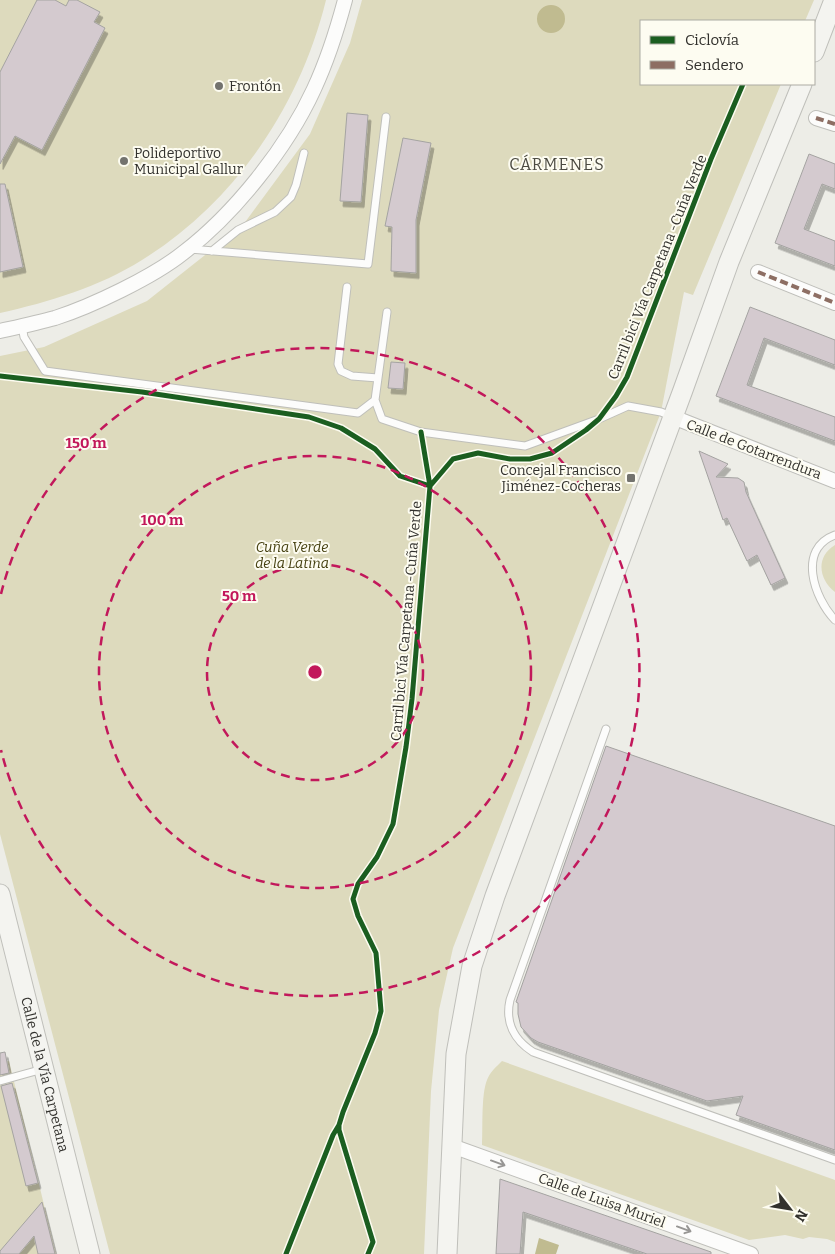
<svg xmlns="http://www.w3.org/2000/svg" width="835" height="1254" font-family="Bitter,serif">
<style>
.green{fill:#dddabd}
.water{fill:#c0bb90}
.building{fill:#d4cacf;stroke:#a4a3a1;filter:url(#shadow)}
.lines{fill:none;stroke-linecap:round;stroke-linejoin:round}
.lane-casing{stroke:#bfbfba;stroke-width:9}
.street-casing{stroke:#bfbfba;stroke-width:16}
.secondary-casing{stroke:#bfbfba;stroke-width:21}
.lane{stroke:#fcfcfb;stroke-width:7}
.street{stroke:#fcfcfb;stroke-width:14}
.secondary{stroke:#f4f4f0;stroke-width:19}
.quiet{stroke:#8d6e63;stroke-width:4;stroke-dasharray:8 4;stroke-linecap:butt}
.cycleway-casing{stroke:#fdfcf1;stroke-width:8}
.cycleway{stroke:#1b5e20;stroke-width:5}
.oneway{stroke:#979694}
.ring{fill:none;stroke:#c2185b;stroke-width:2.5;stroke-dasharray:9 6}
.poi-dot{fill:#73736e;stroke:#fdfcf1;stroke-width:2}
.labels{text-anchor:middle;stroke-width:4;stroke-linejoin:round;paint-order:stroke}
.poi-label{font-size:14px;fill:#32312d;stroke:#fdfcf1;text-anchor:start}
.street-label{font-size:14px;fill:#32312d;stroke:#fdfcf1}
.park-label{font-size:14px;font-style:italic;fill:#454010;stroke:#fdfcf1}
.quarter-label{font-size:16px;letter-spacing:1px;fill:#4b4a41;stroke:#fdfcf1}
.centre{fill:#c2185b;stroke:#fdfcf1;stroke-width:2.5}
.ring-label{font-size:15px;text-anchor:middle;font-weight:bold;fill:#c2185b;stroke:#fdfcf1;stroke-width:4;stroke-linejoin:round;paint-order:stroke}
</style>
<defs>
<filter id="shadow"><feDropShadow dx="3" dy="5.5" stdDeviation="0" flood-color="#0004"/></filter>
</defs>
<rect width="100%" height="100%" fill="#edede7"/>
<!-- green -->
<path class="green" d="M0,0H326C300,106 235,202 142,260C99,287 49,302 0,313Z
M362,0H814L805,21H641V84H781L693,295L684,292L661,412L453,948L439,1010L431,1091L424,1254H110L0,834V356L44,347L147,301L243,225L310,134L350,43Z
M835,545V592C819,580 815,557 835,545Z
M9,1061L56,1254H0V1063Z
M502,1061L835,1180V1242L827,1239L809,1237L803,1239L785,1235L749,1240L482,1145C483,1128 481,1095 487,1080C490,1072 496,1067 502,1061Z"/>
<!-- water -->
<path class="water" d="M537 19a14 14 0 1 1 28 0a14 14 0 1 1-28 0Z
M539,1238L559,1245L556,1254H535Z"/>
<!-- building -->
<path class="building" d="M37,0H55L66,6L69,0H77L100,12L94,22L105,28L42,150L15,136L0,164V72Z
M347,113L368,115L361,202L340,201Z
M403,138L431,143L416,220V273L391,271L392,227L385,226Z
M809,154L835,164V189L822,184L804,229L835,241V266L775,243Z
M0,184H5L23,267L0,272Z
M750,307L835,340V365L764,338L747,385L835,417V441L716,396Z
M391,362L405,363L403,389L388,388Z
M699,451L728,464L716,477L738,478L744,482L746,492L785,578L771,585L757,555L747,561L727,518L723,520Z
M606,746L835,826V1150L736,1115L743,1096L707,1101L538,1042L531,1038L521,1027L518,1014V1003L516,1002Z
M5,1052L9,1073L0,1075V1053Z
M12,1083L38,1183L26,1186L1,1086Z
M500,1179L711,1252V1254H647L523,1212L520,1254H496Z
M42,1202L55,1254H38L34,1236L19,1254H0V1251Z"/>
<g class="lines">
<!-- lane casing -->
<g class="lane-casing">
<path id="lane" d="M190,249L368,264L386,117
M212,251L238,230L275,212L291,197L296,185L304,153
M347,287L338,364L341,371L352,376L378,378
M22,326L24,337L45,371L358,413L375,400L387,312
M375,400L382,419L421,432L525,446L599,419L628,406L661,412L673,417
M835,535C797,549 814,598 835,620
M606,729L510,1000C505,1022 514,1040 533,1052L835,1160
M0,1081L43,1069"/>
</g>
<!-- street casing -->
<g class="street-casing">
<path id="street" d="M816,118L835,124
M758,272L835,303
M0,331C18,327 37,323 55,318C92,306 153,277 183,253C234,214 287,148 314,89C327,61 337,30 345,0
M673,417L835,481
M452,1146L751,1254"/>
</g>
<!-- secondary casing -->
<g class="secondary-casing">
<g id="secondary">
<path d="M814,52L834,0"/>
<path id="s1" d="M0,894L90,1254"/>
<path d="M447,1254L456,1054L472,966L495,896L683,390L729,262L802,84"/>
</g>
</g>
<!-- lane -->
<use href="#lane" class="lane"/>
<!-- street -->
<use href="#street" class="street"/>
<!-- secondary -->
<use href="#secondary" class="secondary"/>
<!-- quiet -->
<path class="quiet" d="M816,118L835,124
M758,272L835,303"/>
<!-- cycleway casing -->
<g class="cycleway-casing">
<path id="cycleway" d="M0,376L142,392L309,417L341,428L375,449L400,476L430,486
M430,486L453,459L478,453L510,459H530L552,453L586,430L599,419L616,396L627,377L711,159L743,84
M339,1125V1130L373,1242L368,1254
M286,1254L333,1135L339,1125L343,1112L375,1033L381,1011L376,953L358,916L353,899L358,884L377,857L393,824L406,747L412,699L430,486L421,432"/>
</g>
<!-- cycleway -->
<use href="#cycleway" class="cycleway"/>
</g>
<!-- one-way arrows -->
<defs><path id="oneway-shaft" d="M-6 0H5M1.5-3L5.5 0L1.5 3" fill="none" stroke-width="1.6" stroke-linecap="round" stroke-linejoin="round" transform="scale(1.25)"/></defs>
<g class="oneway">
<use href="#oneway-shaft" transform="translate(498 1163) rotate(20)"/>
<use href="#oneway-shaft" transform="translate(684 1229) rotate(20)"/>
</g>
<!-- distance rings -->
<g class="ring">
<circle cx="315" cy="672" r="108"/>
<circle cx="315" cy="672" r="216"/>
<path d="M1 594A324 324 0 1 1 1 750"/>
</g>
<!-- markers -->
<g class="poi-dot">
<circle cx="219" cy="86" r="5"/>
<circle cx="124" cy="161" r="5"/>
<rect x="626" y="473" width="10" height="10" rx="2.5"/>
</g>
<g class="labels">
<!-- poi labels -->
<g class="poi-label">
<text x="229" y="91">Frontón</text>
<text x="134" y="158">Polideportivo<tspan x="134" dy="16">Municipal Gallur</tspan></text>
<text x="621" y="475" text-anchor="end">Concejal Francisco<tspan x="621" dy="16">Jiménez-Cocheras</tspan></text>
</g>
<!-- street labels -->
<g class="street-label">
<text transform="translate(657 267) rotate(-68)" y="5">Carril bici Vía Carpetana -Cuña Verde</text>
<text transform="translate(754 449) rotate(21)" y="5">Calle de Gotarrendura</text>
<text transform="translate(406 621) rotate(-85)" y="5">Carril bici Vía Carpetana -Cuña Verde</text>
<text dy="5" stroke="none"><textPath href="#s1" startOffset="186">Calle de la Vía Carpetana</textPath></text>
<text transform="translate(602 1200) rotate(20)" y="5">Calle de Luisa Muriel</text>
</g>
<!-- park labels -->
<g class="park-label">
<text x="292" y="552">Cuña Verde<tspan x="292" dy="16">de la Latina</tspan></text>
</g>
<!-- quarter labels -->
<g class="quarter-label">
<text x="557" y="170">CÁRMENES</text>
</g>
</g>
<circle cx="315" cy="672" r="8" class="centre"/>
<g class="ring-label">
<text x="86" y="448">150 m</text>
<text x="162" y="525">100 m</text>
<text x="239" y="601">50 m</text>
</g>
<!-- legend -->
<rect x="640" y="20" width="175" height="65" fill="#fdfcf1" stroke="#acaba3"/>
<rect x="650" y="36" width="25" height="8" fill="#1b5e20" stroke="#acaba3"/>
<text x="685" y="45" font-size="15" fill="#32312d">Ciclovía</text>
<rect x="650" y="61" width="25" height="8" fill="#8d6e63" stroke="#acaba3"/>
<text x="685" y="70" font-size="15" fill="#32312d">Sendero</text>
<!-- north arrow -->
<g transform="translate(790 1209) rotate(121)" stroke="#fdfcf1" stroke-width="4" paint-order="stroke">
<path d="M0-4L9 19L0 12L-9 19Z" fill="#32312d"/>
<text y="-8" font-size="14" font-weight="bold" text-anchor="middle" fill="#32312d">N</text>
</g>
</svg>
